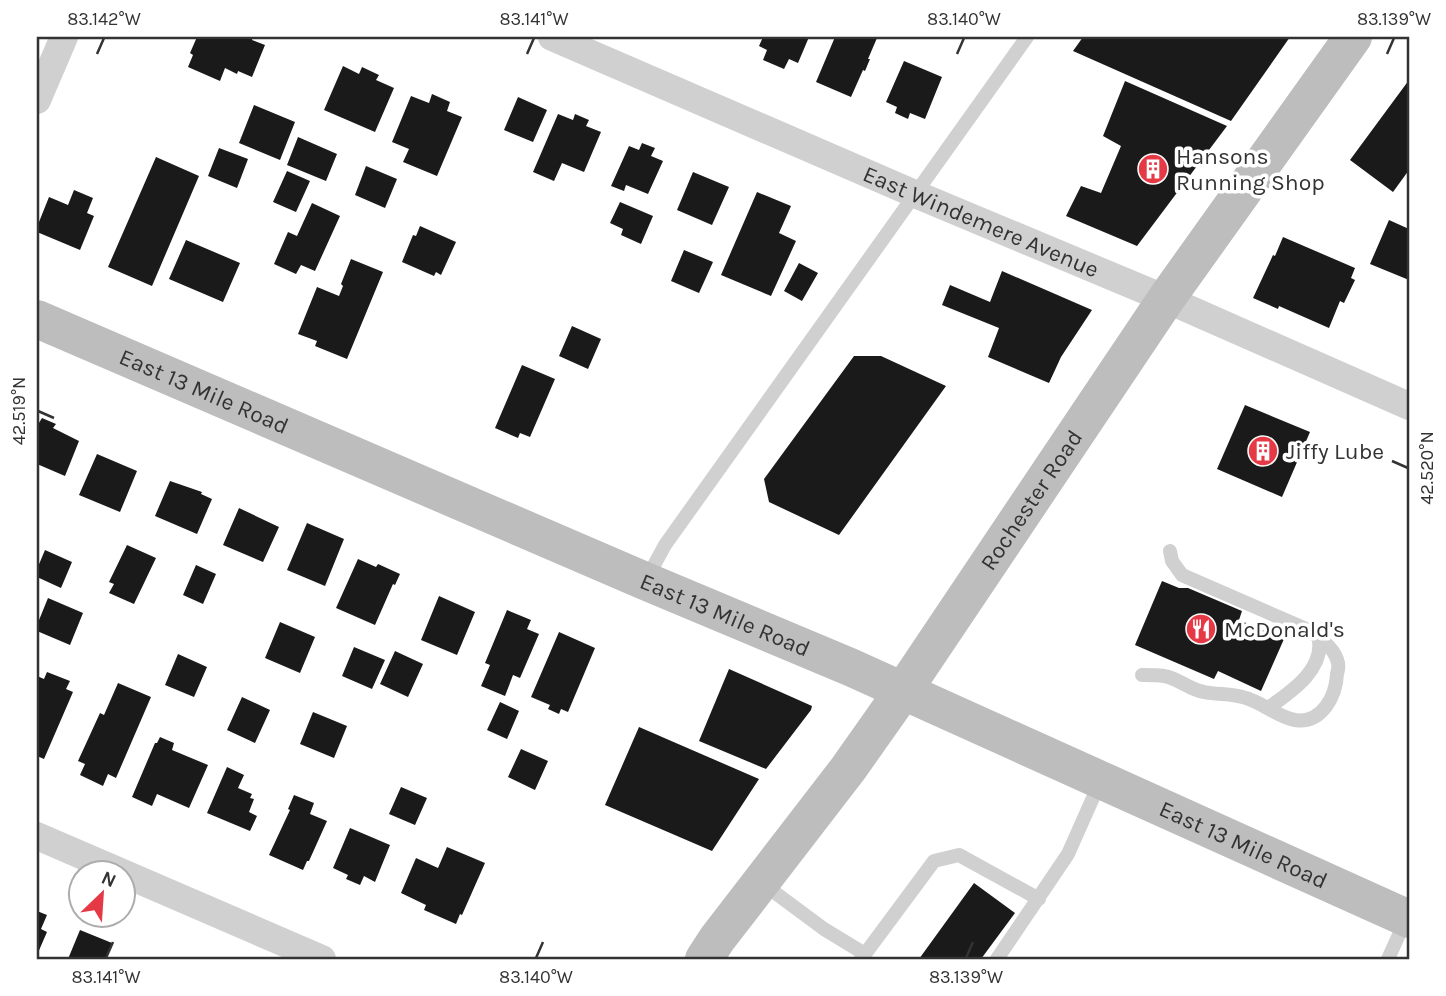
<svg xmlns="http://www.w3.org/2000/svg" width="1446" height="996" font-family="Karla,sans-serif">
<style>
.building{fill:#1a1a1a}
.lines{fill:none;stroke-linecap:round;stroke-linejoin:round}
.service{stroke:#d0d0d0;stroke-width:14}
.minor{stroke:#d0d0d0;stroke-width:28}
.secondary{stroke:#bdbdbd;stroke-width:38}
.ticks{fill:none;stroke:#333;stroke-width:2.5}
.labels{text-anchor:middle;stroke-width:7;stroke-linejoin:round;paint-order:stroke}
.poi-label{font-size:23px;fill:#333;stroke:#fff;text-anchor:start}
.street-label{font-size:23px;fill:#333;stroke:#fff}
.neatline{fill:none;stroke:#333;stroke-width:2.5}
.ticks-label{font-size:18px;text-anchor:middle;fill:#333}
</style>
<rect width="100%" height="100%" fill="#fff"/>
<!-- building -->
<path class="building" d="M197,37H253L252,40L265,45L252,77L238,71L237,74L225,68L220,81L188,67L193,55L190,53Z
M763,37H809L798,63L789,59L784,69L763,60L767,50L759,46Z
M835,37H874L877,38L868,59H870L865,71L863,70L851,97L816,82Z
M1083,37H1290L1231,121L1073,51Z
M904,61L942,77L925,119L910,113L908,119L895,113L897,107L886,102Z
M343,66L359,74L362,67L379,75L376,80L394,88L375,132L324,110Z
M1409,80V170L1393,192L1350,160Z
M1125,81L1227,126L1137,246L1066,216L1081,186L1101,193L1121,146L1103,136Z
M432,94L450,102L447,111L462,117L437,176L403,162L409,149L392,142L411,96L429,103Z
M518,97L547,110L533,142L504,130Z
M254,105L295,122L280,160L239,143Z
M558,114L573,120L575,114L589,120L586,126L601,132L584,172L562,163L554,181L533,172Z
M298,137L337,154L326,181L287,165Z
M642,143L655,148L651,156L663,161L648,194L626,185L624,191L611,186L629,146L639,150Z
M219,148L248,159L237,188L208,176Z
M156,157L199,176L152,286L108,267Z
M366,166L397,179L385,208L355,195Z
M287,171L310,181L296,212L273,202Z
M693,172L729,187L712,225L677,210Z
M74,190L93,198L87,213L94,216L80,250L37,232V227L49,197L68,205Z
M757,192L791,206L779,233L796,241L771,296L721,275Z
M620,202L653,216L641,244L621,235L623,229L610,223Z
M312,203L340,216L315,271L301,265L296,274L274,264L288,232L297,236Z
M1389,220L1409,229V280L1370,264Z
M420,226L456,242L441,275L436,272L434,276L402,262L413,235L416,236Z
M1283,237L1355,268L1351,278L1355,280L1344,303L1340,301L1329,328L1279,306L1278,309L1253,298L1273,255L1275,256Z
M186,240L240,263L223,302L169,279Z
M684,250L713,262L699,293L671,281Z
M351,259L383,272L347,359L315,346L317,341L298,334L317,287L339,296L343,286L341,284Z
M799,263L818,273L802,301L784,291Z
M1002,271L1092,310L1061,357L1049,383L988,357L999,328L942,305L950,285L990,302Z
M572,326L601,339L588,369L559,356Z
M854,356H881L946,386L839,535L769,502L764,479Z
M522,365L555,379L530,437L520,433L518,438L495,428Z
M1245,405L1310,432L1282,497L1217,469Z
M42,418L56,424L53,428L79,441L65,476L37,464V426Z
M97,454L137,471L120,512L79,495Z
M170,481L202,492L201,494L212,499L197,534L155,516Z
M239,508L279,527L263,562L223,545Z
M307,523L344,539L325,586L287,570Z
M127,545L156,558L134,604L109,593L114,584L109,582Z
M45,550L72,562L61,588L37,577V569Z
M358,559L376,567L378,564L400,574L395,585L393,584L375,625L336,608Z
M196,565L216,574L203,604L183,595Z
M1162,581L1179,588H1188L1242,611L1239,620L1284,639L1261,691L1218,671L1214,679L1135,645Z
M439,596L475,612L457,655L421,640Z
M48,598L83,613L70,645L37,631V625Z
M507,610L531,620L527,629L539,634L520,678L513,675L505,696L481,686L490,665L485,663Z
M280,622L315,637L300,673L265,658Z
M559,632L595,648L568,712L561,709L559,714L548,709L550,705L531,697Z
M354,647L385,660L372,689L342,676Z
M395,651L423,664L408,697L380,684Z
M178,654L207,667L194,697L165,685Z
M729,669L812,706L811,710L766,769L699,741Z
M47,672L70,681L66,689L73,692L44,759L37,756V676L44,679Z
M118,683L151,697L116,778L108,774L103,786L80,775L85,764L78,761L100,713L104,715Z
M242,697L270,710L255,743L227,730Z
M500,702L519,711L507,739L487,730Z
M313,712L347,726L334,758L300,744Z
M639,727L759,779L712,851L605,805Z
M160,737L174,743L172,750L208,765L189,808L157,794L152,806L132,797L155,743H157Z
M521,749L548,761L535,790L508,777Z
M227,767L244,775L238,788L252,794L250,798L254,799L249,812L257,816L250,831L207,813Z
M401,787L427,798L415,825L389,814Z
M294,795L314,803L310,814L327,821L309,861H307L303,870L269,855L290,810L288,809Z
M350,828L390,845L375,882L364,876L360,885L346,879L348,875L333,868Z
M447,847L485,863L462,915L460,914L456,924L424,910L426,905L401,893L416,858L438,868Z
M974,883L1015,913L981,959H919Z
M37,911L47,915L41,929L47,932L37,955Z
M80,930L112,943L105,959H68Z"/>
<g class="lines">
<!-- service -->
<path class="service" d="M646,580L665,545L1027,37
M1142,675C1149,675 1157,675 1164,676C1178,678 1190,690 1204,692C1218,695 1232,693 1246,698C1263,703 1278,717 1295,720C1322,724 1336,696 1337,674C1338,670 1339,667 1338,663C1335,648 1318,636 1306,629L1182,575L1172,561L1170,551
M1268,708C1291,692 1327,668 1318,636
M762,883L824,929L865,954L861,959
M865,954L934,861L959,855L1039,899
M997,959L1068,854L1100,782
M1388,959L1406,919"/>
<!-- minor -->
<g class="minor">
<path id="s1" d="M552,37L915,194L1166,299L1409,406"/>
<path d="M37,100L64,37"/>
<path d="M37,836L322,959"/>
</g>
<!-- secondary -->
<g class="secondary">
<path id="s2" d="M37,319L645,581L850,667L1409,919"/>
<path id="s3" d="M704,959L717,939L848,769L903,691L1166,299L1353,37"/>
</g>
</g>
<!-- ticks -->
<path class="ticks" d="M97,54L104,38M527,54L534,38M957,54L964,38M1387,54L1394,38M38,411L54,418M1392,461L1408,468M106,958L113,942M536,958L543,942M966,958L973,942"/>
<!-- icons -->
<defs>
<g id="building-disc" transform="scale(1.575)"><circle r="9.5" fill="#e63946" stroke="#fff"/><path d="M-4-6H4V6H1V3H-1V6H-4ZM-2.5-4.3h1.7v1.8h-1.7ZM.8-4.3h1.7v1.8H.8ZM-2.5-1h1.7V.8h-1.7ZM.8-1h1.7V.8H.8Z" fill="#fff"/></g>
<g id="restaurant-disc" transform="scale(1.575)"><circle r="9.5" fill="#e63946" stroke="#fff"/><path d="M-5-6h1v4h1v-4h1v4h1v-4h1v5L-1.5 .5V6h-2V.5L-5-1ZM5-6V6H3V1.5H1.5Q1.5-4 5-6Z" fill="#fff"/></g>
</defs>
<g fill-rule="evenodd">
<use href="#building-disc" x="1153" y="169"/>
<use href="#building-disc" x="1263" y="451"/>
<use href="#restaurant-disc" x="1201" y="629"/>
</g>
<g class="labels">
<!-- poi labels -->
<g class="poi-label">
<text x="1176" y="164">Hansons<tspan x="1176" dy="26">Running Shop</tspan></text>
<text x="1286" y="459">Jiffy Lube</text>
<text x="1224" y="637">McDonald's</text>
</g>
<!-- street labels -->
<g class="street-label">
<text dy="8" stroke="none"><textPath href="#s1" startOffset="467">East Windemere Avenue</textPath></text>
<text dy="8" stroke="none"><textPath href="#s2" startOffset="182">East 13 Mile Road</textPath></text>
<text dy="8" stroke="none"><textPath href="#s3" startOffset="564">Rochester Road</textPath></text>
<text dy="8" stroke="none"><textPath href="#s2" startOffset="749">East 13 Mile Road</textPath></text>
<text dy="8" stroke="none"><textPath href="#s2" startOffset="1316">East 13 Mile Road</textPath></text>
</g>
</g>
<!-- border -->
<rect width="1446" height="996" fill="none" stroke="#ffffff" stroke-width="77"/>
<!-- north arrow -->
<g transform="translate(102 894) rotate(25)"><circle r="33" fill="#ffffff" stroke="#adadad" stroke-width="2"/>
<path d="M0-5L12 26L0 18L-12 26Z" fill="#e63946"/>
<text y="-10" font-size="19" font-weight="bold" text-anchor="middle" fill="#333333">N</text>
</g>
<rect x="38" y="38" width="1370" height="920" class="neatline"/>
<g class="ticks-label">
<text x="104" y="25">83.142°W</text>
<text x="534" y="25">83.141°W</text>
<text x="964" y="25">83.140°W</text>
<text x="1394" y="25">83.139°W</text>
<text transform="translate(19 411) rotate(-90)" y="6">42.519°N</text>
<text transform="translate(1427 468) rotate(-90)" y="6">42.520°N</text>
<text x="106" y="983">83.141°W</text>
<text x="536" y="983">83.140°W</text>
<text x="966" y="983">83.139°W</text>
</g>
</svg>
